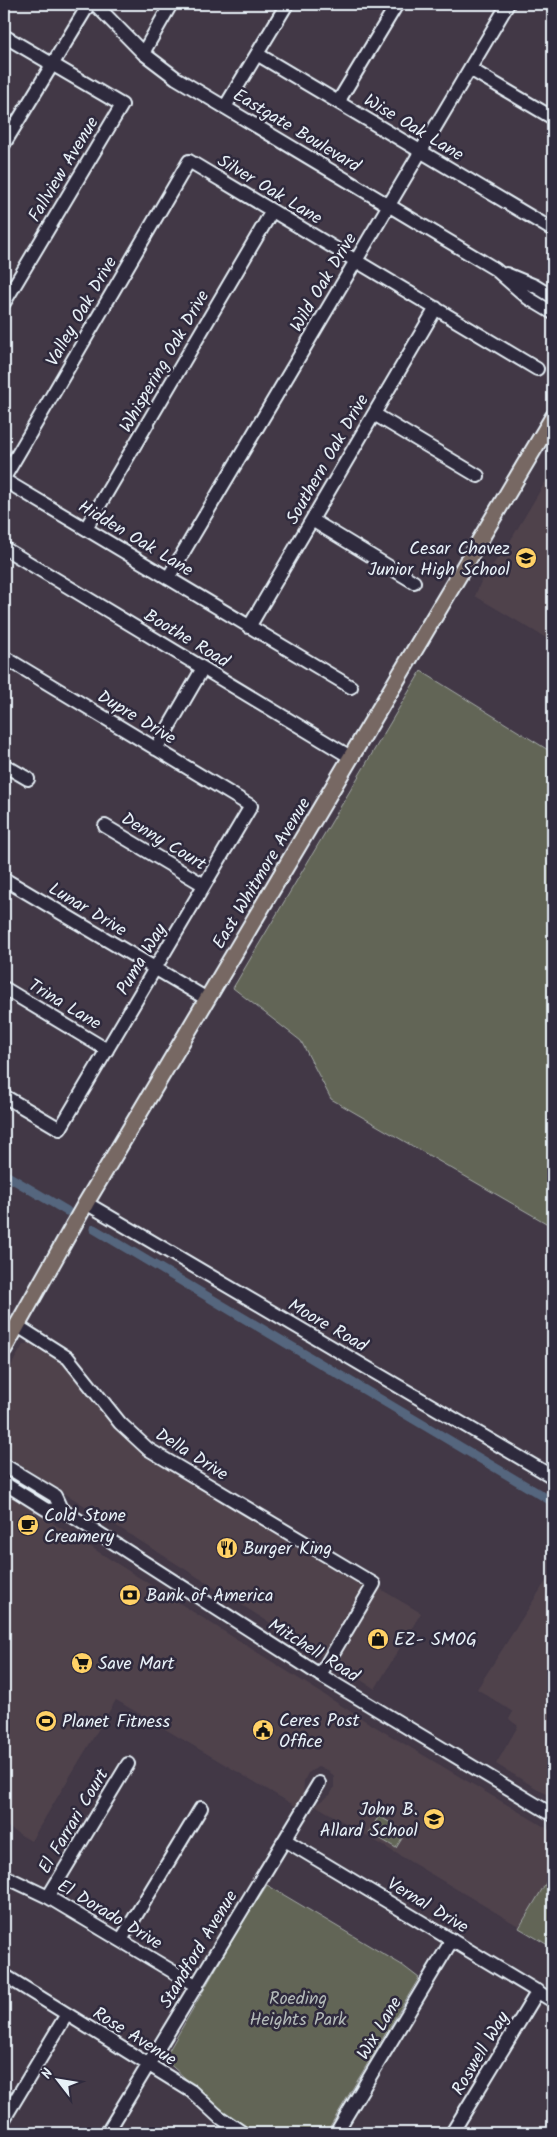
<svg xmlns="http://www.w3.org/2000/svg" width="557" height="2137" font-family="Kalam,sans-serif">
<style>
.built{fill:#4f424c}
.green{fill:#626557;stroke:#a5aba8}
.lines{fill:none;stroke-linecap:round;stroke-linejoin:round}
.canal{stroke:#54667e;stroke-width:9}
.minor-casing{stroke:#e8f1f8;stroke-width:16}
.major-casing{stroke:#e8f1f8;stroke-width:19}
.minor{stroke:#2f2a3d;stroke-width:12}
.major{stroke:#776864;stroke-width:15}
.labels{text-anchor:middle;stroke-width:5;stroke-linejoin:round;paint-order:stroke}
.street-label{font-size:18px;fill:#e8f1f8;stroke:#2f2a3d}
.poi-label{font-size:18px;fill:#e8f1f8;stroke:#2f2a3d;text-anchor:start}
.park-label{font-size:18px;fill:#b2b9b8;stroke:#2f2a3d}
</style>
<rect width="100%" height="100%" fill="#423846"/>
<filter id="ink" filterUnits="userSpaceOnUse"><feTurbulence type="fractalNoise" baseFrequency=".02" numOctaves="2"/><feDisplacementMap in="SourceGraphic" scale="10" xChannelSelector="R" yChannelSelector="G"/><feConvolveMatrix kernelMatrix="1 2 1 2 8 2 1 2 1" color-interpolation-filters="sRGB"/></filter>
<g filter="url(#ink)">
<!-- built -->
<path class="built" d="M553,469V642L475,596L482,579L509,543Z
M34,1342L77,1374L128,1440L421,1613L375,1689L4,1455V1378L23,1345Z
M4,1492L364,1720L553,1832V1871L520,1927L315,1805L330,1795L334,1788V1777L328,1770L318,1767L308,1773L304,1781L303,1796L297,1807L116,1700L31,1841L4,1825Z
M553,1570V1798L496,1764L518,1726L509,1719L513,1712L477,1689Z"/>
<!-- green -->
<path class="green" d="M421,671L553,753V1227L331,1099L301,1041L233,988Z
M379,1816L406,1832L396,1848L369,1832Z
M553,1871V1948L519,1928Z
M267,1885L402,1965L419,1978L326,2133H256L214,2104L164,2059L241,1925Z"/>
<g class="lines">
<!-- canal -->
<path class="canal" d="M4,1174L67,1211
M94,1229L553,1502"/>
<!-- minor casing -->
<g class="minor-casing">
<path id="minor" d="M95,4L143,53L176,78L495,269L528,298L553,313
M551,4L553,5
M4,36L122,105L4,303
M143,53L171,4
M257,54L553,230
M470,69L553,118
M338,102L397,4
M225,107L287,4
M4,144L89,4
M506,274L535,286L553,297
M374,414L478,476
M4,478L189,161L537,369
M4,480L351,687
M312,520L414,582
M86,528L272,211
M4,548L352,758
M168,578L508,4
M249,627L436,308
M4,657L251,806L60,1129L4,1096
M156,749L203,668
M4,765L28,779
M105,826L204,885
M4,879L207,999
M4,988L107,1050
M86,1203L553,1477
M16,1325L68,1358L120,1423L148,1449L374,1584L320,1675
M4,1465L55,1496L61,1509L320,1675L553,1815
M4,1483L47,1510L61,1509
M285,1840L553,2001
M4,1876L48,1897L197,1986
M48,1897L128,1764
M121,1940L201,1808
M4,1975L191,2091L218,2116L243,2133
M4,2119L67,2014
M107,2133L319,1783
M336,2133L452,1940
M452,2133L538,1991"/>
</g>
<!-- major casing -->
<g class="major-casing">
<path id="major" d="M4,1349L86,1203L553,417"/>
</g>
<!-- minor -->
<use href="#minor" class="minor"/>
<!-- major -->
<use href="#major" class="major"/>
</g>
</g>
<!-- icons -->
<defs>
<g id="school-disc" transform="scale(1.125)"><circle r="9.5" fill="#ffd166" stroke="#2f2a3d"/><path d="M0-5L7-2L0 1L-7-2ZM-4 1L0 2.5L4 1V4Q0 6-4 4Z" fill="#111"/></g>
<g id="cafe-disc" transform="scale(1.125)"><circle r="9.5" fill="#ffd166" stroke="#2f2a3d"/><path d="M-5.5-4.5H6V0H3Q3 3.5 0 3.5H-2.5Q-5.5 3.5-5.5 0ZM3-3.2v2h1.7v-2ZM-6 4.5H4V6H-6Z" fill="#111"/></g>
<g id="restaurant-disc" transform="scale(1.125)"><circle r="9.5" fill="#ffd166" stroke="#2f2a3d"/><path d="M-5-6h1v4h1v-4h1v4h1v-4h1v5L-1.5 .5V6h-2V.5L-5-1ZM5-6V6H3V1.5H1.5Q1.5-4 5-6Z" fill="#111"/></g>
<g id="bank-disc" transform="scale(1.125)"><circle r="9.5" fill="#ffd166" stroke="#2f2a3d"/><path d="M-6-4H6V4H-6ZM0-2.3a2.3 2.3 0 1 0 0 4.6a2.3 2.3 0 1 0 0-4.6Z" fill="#111"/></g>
<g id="shop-disc" transform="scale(1.125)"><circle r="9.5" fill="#ffd166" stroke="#2f2a3d"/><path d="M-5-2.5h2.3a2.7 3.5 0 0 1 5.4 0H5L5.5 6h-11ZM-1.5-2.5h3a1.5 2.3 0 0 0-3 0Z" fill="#111"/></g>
<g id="supermarket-disc" transform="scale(1.125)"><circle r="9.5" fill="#ffd166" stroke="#2f2a3d"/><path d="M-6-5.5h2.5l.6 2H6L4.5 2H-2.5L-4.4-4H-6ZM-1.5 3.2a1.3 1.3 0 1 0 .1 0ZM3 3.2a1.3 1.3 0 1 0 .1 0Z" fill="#111"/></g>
<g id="stadium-disc" transform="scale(1.125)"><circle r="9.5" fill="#ffd166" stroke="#2f2a3d"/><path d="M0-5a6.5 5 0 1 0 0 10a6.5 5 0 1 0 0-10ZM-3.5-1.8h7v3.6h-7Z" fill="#111"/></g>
<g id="civic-disc" transform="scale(1.125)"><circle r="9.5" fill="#ffd166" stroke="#2f2a3d"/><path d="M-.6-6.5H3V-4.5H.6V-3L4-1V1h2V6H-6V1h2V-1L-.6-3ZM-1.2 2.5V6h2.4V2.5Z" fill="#111"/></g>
</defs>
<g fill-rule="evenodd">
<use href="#school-disc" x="526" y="558"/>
<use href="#cafe-disc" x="28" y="1525"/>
<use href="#restaurant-disc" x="227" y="1548"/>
<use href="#bank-disc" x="130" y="1595"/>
<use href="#shop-disc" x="378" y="1639"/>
<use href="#supermarket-disc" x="82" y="1663"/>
<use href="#stadium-disc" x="46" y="1721"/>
<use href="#civic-disc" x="263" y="1730"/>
<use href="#school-disc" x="434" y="1819"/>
</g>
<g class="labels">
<!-- street labels -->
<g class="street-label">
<text transform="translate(414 127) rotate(31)" y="6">Wise Oak Lane</text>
<text transform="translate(297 130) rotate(31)" y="6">Eastgate Boulevard</text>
<text transform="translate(63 169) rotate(-59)" y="6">Fallview Avenue</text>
<text transform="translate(270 189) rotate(31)" y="6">Silver Oak Lane</text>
<text transform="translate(323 282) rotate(-59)" y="6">Wild Oak Drive</text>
<text transform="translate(81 311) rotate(-60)" y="6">Valley Oak Drive</text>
<text transform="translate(164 361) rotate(-60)" y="6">Whispering Oak Drive</text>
<text transform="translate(327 459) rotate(-60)" y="6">Southern Oak Drive</text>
<text transform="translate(136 538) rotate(31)" y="6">Hidden Oak Lane</text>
<text transform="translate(187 638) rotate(31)" y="6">Boothe Road</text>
<text transform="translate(137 717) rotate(31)" y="6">Dupre Drive</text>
<text transform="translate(164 841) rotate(31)" y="6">Denny Court</text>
<text transform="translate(261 873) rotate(-59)" y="6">East Whitmore Avenue</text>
<text transform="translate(88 909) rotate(31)" y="6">Lunar Drive</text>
<text transform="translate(141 959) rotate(-59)" y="6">Puma Way</text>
<text transform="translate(65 1004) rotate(31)" y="6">Trina Lane</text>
<text transform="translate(328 1325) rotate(30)" y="6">Moore Road</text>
<text transform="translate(192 1454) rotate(32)" y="6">Della Drive</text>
<text transform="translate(314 1650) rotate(32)" y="6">Mitchell Road</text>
<text transform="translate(73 1821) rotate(-59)" y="6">El Farrari Court</text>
<text transform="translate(428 1905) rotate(31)" y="6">Vernal Drive</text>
<text transform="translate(110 1914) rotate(31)" y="6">El Dorado Drive</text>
<text transform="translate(198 1949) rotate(-59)" y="6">Standford Avenue</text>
<text transform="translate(379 2028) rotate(-59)" y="6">Wix Lane</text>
<text transform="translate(135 2036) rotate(32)" y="6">Rose Avenue</text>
<text transform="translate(480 2053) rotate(-59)" y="6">Roswell Way</text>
</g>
<!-- poi labels -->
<g class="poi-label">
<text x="510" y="554" text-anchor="end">Cesar Chavez<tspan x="510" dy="21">Junior High School</tspan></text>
<text x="44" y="1521">Cold Stone<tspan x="44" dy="21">Creamery</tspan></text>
<text x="243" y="1554">Burger King</text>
<text x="146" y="1601">Bank of America</text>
<text x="394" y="1645">EZ- SMOG</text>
<text x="98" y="1669">Save Mart</text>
<text x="279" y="1726">Ceres Post<tspan x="279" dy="21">Office</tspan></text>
<text x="62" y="1727">Planet Fitness</text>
<text x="418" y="1815" text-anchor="end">John B.<tspan x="418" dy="21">Allard School</tspan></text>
</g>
<!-- park labels -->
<g class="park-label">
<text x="298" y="2004">Roeding<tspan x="298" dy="21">Heights Park</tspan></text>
</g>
</g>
<!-- margin -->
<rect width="557" height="2137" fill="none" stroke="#2f2a3d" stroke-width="20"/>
<rect x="10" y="10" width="537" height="2117" fill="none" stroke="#e8f1f8" stroke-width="2" filter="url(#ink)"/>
<!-- north arrow -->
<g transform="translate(58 2080) rotate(301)" stroke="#2f2a3d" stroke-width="4" paint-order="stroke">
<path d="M0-4L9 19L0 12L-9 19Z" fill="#e8f1f8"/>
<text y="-8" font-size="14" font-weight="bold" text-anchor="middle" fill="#e8f1f8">N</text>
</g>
</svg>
